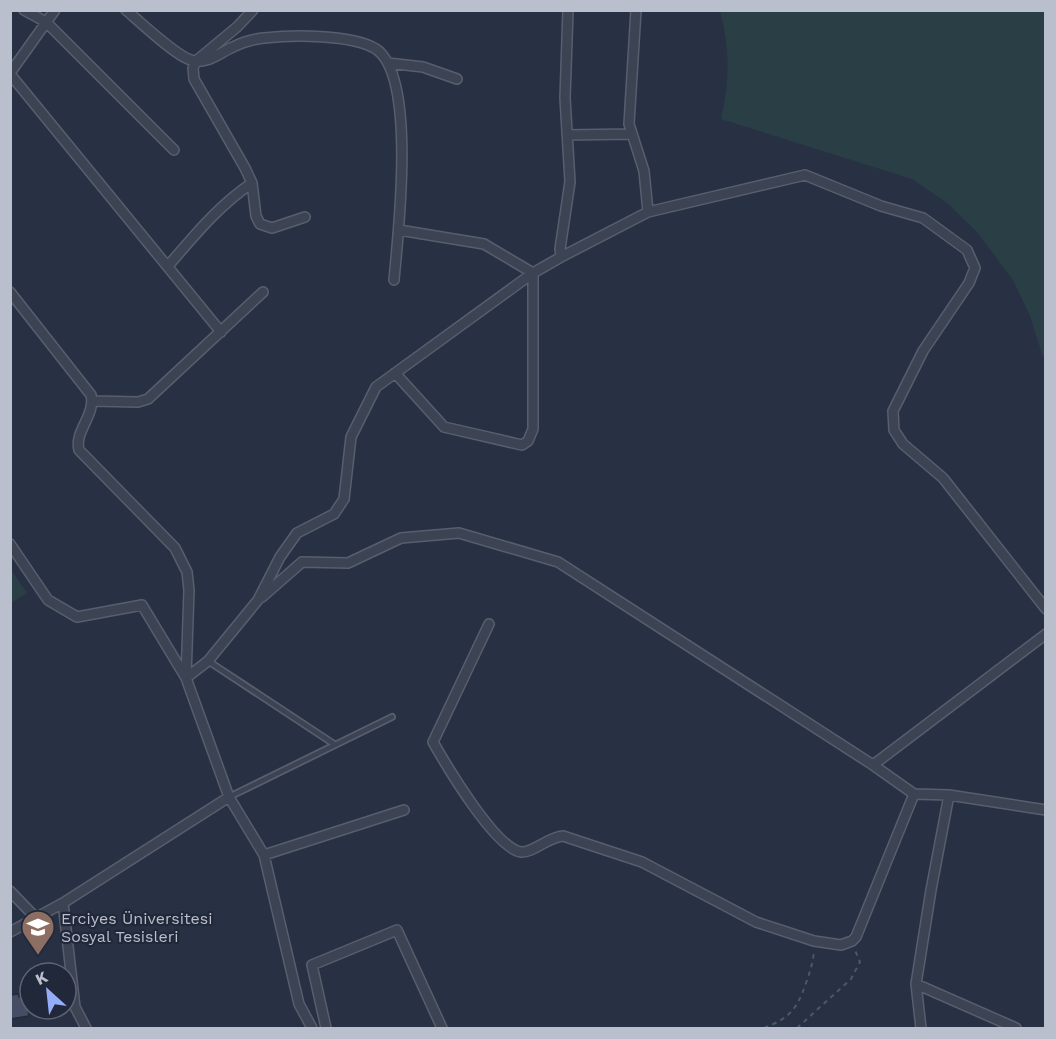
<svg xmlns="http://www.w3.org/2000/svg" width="1056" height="1039" font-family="'Work Sans',sans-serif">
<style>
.grass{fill:#2a3e45}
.building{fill:#444d64;stroke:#232a3b;stroke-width:1.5}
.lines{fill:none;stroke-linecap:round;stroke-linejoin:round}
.lane-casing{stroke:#585e6e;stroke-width:8}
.street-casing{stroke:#585e6e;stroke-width:12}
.path{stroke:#485b61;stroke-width:2;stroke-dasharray:4.5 4.5;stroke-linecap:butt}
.lane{stroke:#3c4353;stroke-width:4.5}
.street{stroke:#3c4353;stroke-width:9}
.labels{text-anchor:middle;stroke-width:4.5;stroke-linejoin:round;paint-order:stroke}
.poi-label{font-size:16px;fill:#babfcd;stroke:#212839;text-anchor:start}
</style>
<rect width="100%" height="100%" fill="#283044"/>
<!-- grass -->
<path class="grass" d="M720,11H1045V360L1042,354L1030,316L1013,280L977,232L947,203L912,179L721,119C730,82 730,47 720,11Z
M10,568L27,593L11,603H10Z"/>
<!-- building -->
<path class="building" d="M19,994V997L26,995L29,1016L10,1019L11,995Z"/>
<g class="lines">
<!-- lane casing -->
<g class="lane-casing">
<path id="lane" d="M208,661L334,744
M229,797L392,717"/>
</g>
<!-- street casing -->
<g class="street-casing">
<path id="street" d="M24,10L46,22L174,150
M126,10C140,22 176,56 191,60C207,65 219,53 233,47C243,42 253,39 264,38C292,35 352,34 376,49C417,77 398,234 394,280
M253,10L237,27L196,61L193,68L194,79L245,168L252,183L256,216L260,224L272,228L305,217
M636,10L629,124L644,171L648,212L805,175L881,206L923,218L967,250L975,268L969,283L923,351L893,411L894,430L903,444L943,478L1046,609
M388,63L423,67L457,79
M10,73L55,10
M10,74L221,332
M567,135L631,134
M561,257L648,212
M168,266C194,236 218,206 252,183
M10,292L91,395C96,415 74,431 79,450L175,548L187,572L189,590L186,678L229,797L264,855L299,1004L312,1028
M395,373L444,427L522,445L528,441L533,429V273L484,244L399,230
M93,401L138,402L148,399L263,292
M10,544L48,600L77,617L142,605L186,678L208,661L258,600L280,557L297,533L334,514L344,499L351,437L376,387L533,273L561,257L560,249L570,182L565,98L568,10
M262,597L302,562L348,563L401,538L459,533L558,562L873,765L1046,634
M489,624L433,742C446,765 495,848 521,852C533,853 548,837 563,836L642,862L756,922L814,941L841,945L852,941L856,937L914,794
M873,765L914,794L949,795L1046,810
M264,855L404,810
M10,891L36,918
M63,903L75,1007L86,1028
M10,932L63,903L229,797
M916,984L1016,1028
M326,1028L312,965L397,930L442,1028
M921,1028L916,984L931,890L949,795"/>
</g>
<!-- path -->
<path class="path" d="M764,1028C790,1018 797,1009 806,983C810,972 813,962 814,951
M797,1028L851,979L860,962L855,950"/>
<!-- lane -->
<use href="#lane" class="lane"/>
<!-- street -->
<use href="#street" class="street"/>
</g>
<!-- icons -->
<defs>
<g id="university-pin" transform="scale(1.725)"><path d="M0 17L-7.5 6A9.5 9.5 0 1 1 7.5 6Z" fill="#8d6e63" stroke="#212839"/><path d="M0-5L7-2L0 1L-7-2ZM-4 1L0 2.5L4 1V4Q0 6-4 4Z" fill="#fff"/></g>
</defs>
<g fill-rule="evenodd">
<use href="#university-pin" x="38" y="927"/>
</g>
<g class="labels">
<!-- poi labels -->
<g class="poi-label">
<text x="61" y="924">Erciyes Üniversitesi<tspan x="61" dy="18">Sosyal Tesisleri</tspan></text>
</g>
</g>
<!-- border -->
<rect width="1056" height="1039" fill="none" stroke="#babfcd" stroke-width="24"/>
<!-- north arrow -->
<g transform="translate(48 991) rotate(333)"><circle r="28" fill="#212839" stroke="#5e6474" stroke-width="1.5"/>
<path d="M0-4.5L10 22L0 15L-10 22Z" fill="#94adf8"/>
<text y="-9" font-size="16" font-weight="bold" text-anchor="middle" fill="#babfcd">K</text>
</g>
</svg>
